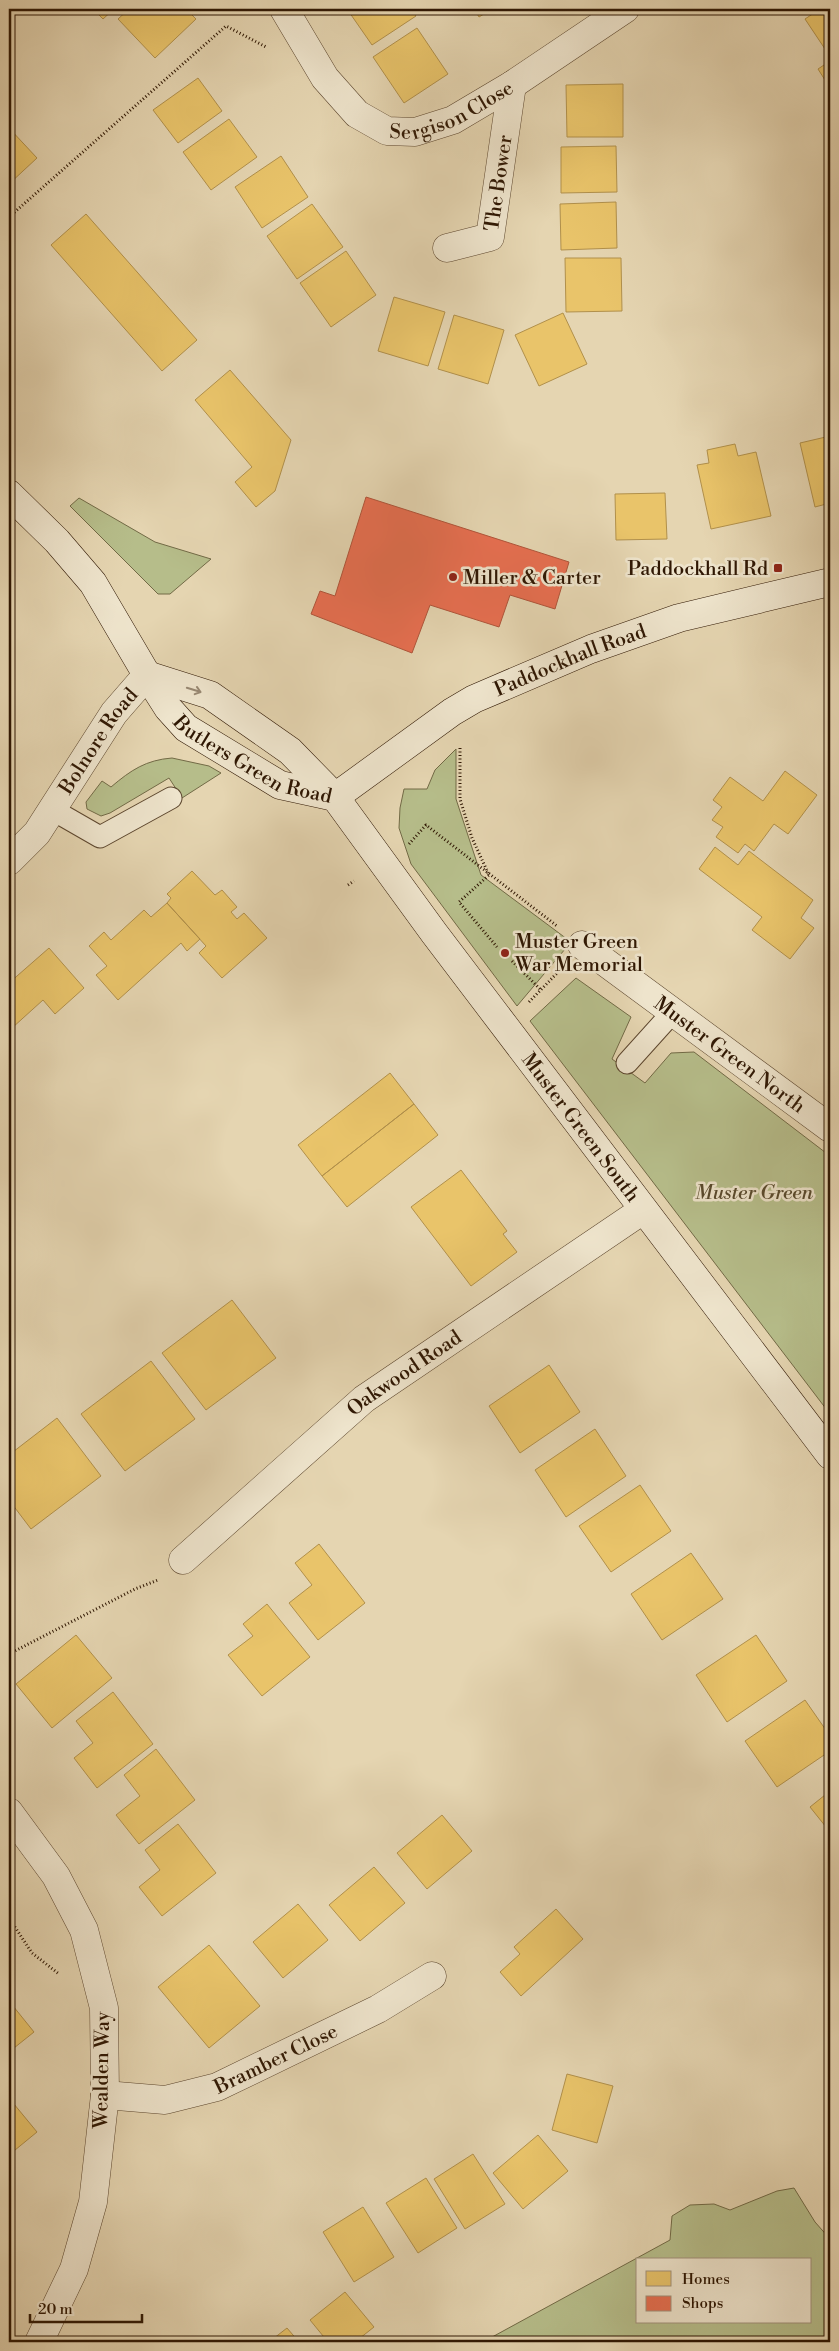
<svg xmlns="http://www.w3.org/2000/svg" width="839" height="2351" font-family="'Libre Bodoni',serif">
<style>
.green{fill:#b6bd8a;stroke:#726a46;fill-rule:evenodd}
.homes{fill:#e9c46a;stroke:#b1904b}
.shops{fill:#e76f51;stroke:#b0553a}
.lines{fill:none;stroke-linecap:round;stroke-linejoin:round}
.lane-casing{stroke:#5c462e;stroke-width:23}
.street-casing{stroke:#5c462e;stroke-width:29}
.secondary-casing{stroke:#2f1703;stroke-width:29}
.path{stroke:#2f1703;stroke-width:3;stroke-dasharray:1 2.5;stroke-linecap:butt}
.lane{stroke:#eee4cc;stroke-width:21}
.street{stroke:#eee4cc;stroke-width:28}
.secondary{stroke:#eee4cc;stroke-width:28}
.oneway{stroke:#988872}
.poi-dot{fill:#8f2418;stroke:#eee4cc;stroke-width:2}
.labels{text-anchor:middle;stroke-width:5;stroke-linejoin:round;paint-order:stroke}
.street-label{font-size:20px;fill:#2f1703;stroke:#eee4cc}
.poi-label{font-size:20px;fill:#2f1703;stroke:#eee4cc;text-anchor:start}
.park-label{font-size:20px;font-style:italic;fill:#58492c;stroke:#eee4cc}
</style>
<rect width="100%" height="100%" fill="#e5d5b1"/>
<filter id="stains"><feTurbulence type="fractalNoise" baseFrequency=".004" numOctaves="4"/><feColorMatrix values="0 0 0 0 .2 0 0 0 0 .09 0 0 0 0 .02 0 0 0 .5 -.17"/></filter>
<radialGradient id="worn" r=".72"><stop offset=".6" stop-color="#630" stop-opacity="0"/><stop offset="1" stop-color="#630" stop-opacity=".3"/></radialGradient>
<!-- green -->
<path class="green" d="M79,498L155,542L211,559L170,594H158L70,506Z
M456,749V799L481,875L571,942L517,1006L411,864L399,828L400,808L404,789H427L435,770Z
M172,758L209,766L221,773L182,798L169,778L110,813L101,816L87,809L86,802L102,781L111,787C131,770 146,760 172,758Z
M576,978L631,1017L612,1059L645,1083L671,1053L694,1052L830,1156V1414L530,1021Z
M794,2188L815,2222L830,2239V2342H483L670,2240L672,2216L690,2205L714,2204L730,2210L777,2191ZM638,2260H810V2322H638Z"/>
<!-- homes -->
<path class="homes" d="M93,9H114L103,19Z
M129,9H186L196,19L155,58L118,19Z
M347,9H411L416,16L372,45Z
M474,9H492L479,17Z
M820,9H830V50L827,52L805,19Z
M417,28L448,74L404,103L373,57Z
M830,61V88L818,69Z
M198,78L222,111L178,143L153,110Z
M623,84V137H567L566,85Z
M229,119L257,157L211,190L183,152Z
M9,128L37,158L9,184Z
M616,146L617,192L561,193V147Z
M281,156L308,197L262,228L235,187Z
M616,202L617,248L561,250L560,204Z
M312,204L343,247L297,279L267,236Z
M86,214L197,340L162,371L51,245Z
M346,251L376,295L331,327L300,283Z
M565,258H621L622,311L566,312Z
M394,297L445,312L428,366L378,351Z
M563,313L587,364L539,386L515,335Z
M454,315L504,330L488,384L438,369Z
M230,370L291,440L275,491L256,507L235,482L252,467L195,400Z
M830,436V503L815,507L800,443Z
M735,444L738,456L756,452L771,516L711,529L697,465L709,463L707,450Z
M665,493L667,539L616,540L615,494Z
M785,771L817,795L788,834L774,824L754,851L745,844L738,853L716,837L723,827L712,820L722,807L713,800L730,777L763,801Z
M715,847L738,865L749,851L813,900L801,918L814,928L790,959L752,930L762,917L699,869Z
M192,871L215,895L222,890L237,907L231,912L237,919L244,913L267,938L222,978L199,953L206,946L167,903L171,898L167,894Z
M167,903L200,939L187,951L181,943L118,1000L96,975L107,966L89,946L104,932L111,940L144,910L151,917Z
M49,948L84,988L55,1014L43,1000L12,1028L9,1024V983Z
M390,1073L414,1104L322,1176L298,1145Z
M414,1104L438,1135L347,1207L322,1176Z
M461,1170L507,1231L503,1234L517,1252L471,1286L411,1207Z
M232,1300L276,1358L206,1410L162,1353Z
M151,1361L195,1419L125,1471L81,1414Z
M549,1365L580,1412L520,1453L489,1406Z
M57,1418L101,1476L31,1529L9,1500V1455Z
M595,1429L626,1476L566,1517L535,1470Z
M640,1485L671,1531L611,1572L579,1526Z
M319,1544L365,1603L318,1640L289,1603L312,1585L295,1563Z
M691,1553L723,1599L662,1640L631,1594Z
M267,1604L310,1657L262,1696L228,1655L253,1636L243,1624Z
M76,1635L112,1678L52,1728L16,1684Z
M756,1635L787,1681L727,1722L696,1675Z
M113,1692L153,1744L97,1788L74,1758L93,1743L76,1721Z
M805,1700L830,1736V1751L777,1787L745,1741Z
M156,1749L195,1800L139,1844L116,1815L140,1796L124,1775Z
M830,1791V1832L810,1807Z
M442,1815L472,1851L427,1889L397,1853Z
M178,1824L216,1873L162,1916L139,1887L160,1870L145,1850Z
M374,1867L405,1903L360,1941L329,1905Z
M298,1904L328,1940L283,1978L253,1942Z
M556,1909L583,1939L521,1996L500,1972L520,1954L514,1947Z
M209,1945L260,2006L209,2048L158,1987Z
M9,2001L34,2032L9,2052Z
M567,2074L613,2086L597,2143L552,2130Z
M9,2098L37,2132L9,2155Z
M538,2135L568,2171L523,2209L493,2173Z
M473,2154L505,2204L465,2229L434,2179Z
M426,2178L457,2228L418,2253L386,2203Z
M363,2207L394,2257L354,2282L323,2232Z
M345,2292L374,2327L355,2342H328L310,2320Z
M287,2328L299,2342H269Z"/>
<!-- shops -->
<path class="shops" d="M366,497L569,562L555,609L510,595L499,627L430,605L412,653L311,614L320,591L335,596Z"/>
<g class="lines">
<!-- lane casing -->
<g class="lane-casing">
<path id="lane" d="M53,810L100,837L171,798
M627,1063L672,1013"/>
</g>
<!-- street casing -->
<g class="street-casing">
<g id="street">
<path id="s1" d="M284,9L325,78L357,114L387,131L415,132L453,120L512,85L625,9"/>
<path id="s2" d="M447,248L490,237L512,85"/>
<path id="s3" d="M9,861L37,833L114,713L147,675"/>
<path id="s4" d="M582,945L830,1128"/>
<path id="s5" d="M183,1560L364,1399L643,1210"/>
<path d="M9,1812L56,1876L84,1930L104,2008L105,2095L93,2202L74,2269L39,2342"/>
<path id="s6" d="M105,2095L165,2100L217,2087L378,2009L432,1976"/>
</g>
</g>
<!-- secondary casing -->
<g class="secondary-casing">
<g id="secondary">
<path id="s7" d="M9,494L57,541L93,583L147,675L168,708L186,728L280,785L335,797"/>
<path id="s8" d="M147,675L210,695L290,751L335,797L434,933L830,1455"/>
<path id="s9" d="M335,797L452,712L474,699L591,649L679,618L830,582"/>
</g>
</g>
<!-- path -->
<path class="path" d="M9,217L226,26L266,47
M460,748V799L472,838L489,875L459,902L497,947
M409,844L426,825L557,926
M348,885L354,881
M512,961L541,990
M529,1002L561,969
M9,1654L135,1589L158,1580
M9,1918L32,1953L59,1974"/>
<!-- lane -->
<use href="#lane" class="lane"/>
<!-- street -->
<use href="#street" class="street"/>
<!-- secondary -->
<use href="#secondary" class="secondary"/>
</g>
<!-- one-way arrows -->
<defs><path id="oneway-shaft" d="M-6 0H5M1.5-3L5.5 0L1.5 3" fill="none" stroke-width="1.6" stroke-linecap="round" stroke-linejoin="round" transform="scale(1.25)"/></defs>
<use class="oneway" href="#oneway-shaft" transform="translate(194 690) rotate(17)"/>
<!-- markers -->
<g class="poi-dot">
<rect x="773" y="563" width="10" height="10" rx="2.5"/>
<circle cx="453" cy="577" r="5"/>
<circle cx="505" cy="953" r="5"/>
</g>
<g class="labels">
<!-- street labels -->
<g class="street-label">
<text dy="7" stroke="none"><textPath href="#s1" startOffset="232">Sergison Close</textPath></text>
<text dy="7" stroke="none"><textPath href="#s2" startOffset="99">The Bower</textPath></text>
<text dy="7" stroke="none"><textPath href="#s9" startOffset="274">Paddockhall Road</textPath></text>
<text dy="7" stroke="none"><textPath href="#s3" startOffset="150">Bolnore Road</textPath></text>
<text dy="7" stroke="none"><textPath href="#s7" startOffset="370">Butlers Green Road</textPath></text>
<text dy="7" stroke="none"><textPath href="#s4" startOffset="184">Muster Green North</textPath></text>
<text dy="7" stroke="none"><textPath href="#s8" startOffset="640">Muster Green South</textPath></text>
<text dy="7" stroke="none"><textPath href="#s5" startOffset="290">Oakwood Road</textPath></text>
<text dy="7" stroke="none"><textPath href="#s6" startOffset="179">Bramber Close</textPath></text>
<text transform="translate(101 2070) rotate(-89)" y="7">Wealden Way</text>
</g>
<!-- poi labels -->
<g class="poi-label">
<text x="768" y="575" text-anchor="end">Paddockhall Rd</text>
<text x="463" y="584">Miller &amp; Carter</text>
<text x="515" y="948">Muster Green<tspan x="515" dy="23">War Memorial</tspan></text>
</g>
<!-- park labels -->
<g class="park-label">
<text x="754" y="1199">Muster Green</text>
</g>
</g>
<!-- margin -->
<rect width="839" height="2351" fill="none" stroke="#e5d5b1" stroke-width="30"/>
<rect x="10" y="10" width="819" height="2331" fill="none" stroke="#2f1703" stroke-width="2.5"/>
<rect x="15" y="15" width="809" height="2321" fill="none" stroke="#2f1703"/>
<!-- legend -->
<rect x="636" y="2258" width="175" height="65" fill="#eee4cc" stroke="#a2927c"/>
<rect x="646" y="2271" width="25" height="15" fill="#e9c46a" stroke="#a2927c"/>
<text x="682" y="2284" font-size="15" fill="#2f1703">Homes</text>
<rect x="646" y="2296" width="25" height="15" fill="#e76f51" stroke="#a2927c"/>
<text x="682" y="2308" font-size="15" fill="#2f1703">Shops</text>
<!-- scale -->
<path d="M30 2314v8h112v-8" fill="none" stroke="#2f1703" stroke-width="2.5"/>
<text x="38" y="2314" font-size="15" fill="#2f1703" stroke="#eee4cc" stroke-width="4" paint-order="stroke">20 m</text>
<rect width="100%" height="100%" filter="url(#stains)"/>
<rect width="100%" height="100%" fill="url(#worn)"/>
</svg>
